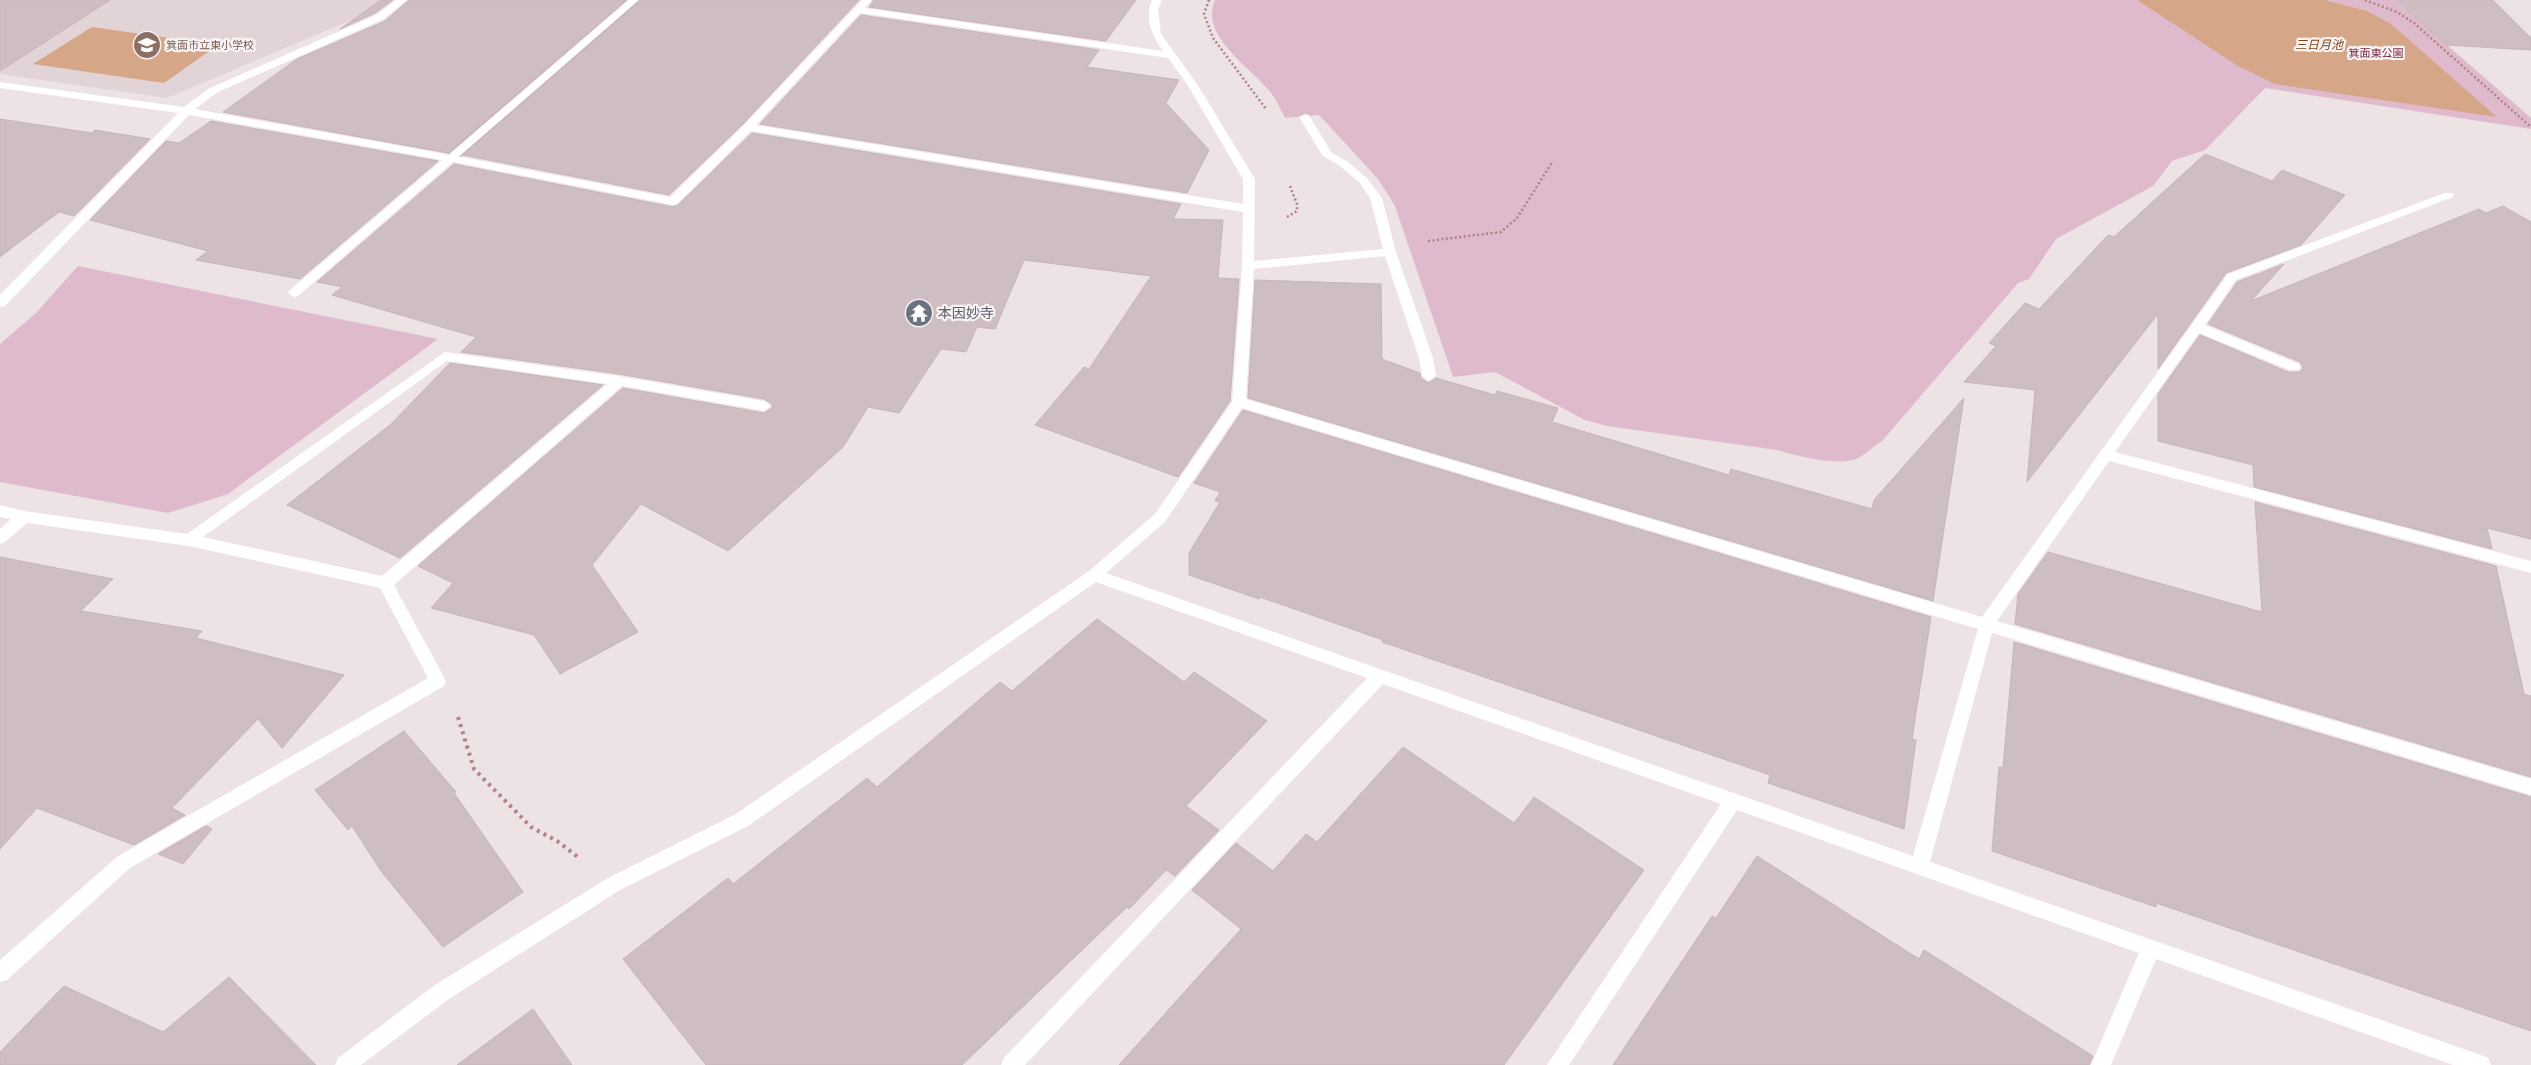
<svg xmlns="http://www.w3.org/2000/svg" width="2531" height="1065" font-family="'Open Sans','Noto Sans JP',sans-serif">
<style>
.built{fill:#e1d3d6}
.green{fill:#dfbacc}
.water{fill:#d5a788}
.building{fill:#cebec1;stroke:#c7b4b7}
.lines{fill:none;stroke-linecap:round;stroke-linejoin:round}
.secondary-casing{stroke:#cdb5b8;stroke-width:3}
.path-far1{stroke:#b28184;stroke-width:2.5;stroke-dasharray:2 2.5;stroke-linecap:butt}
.path{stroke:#b28184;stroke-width:4;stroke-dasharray:3 4.5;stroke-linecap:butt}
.street{fill:#fff;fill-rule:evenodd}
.secondary{fill:#fff;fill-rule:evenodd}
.labels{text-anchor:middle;stroke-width:4.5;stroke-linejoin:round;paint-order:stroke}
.far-education-label{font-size:11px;fill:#785e54;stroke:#f9f3f4;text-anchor:start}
.far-park-label{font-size:11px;fill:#782945;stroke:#f9f3f4}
.far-water-label{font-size:12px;font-style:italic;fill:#7e4318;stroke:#f9f3f4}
.worship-label{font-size:14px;fill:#5b616d;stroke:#f9f3f4;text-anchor:start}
</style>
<rect width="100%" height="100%" fill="#ede2e4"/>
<!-- built -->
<path class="built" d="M0,0H384L363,15L167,98L0,74Z"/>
<!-- green -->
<path class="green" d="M1215,0H2395L2531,118V129L2265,88L2205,150L2172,161L2153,186L2056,239L2029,279L2018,283L1882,441C1874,446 1865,455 1856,459C1837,466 1796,456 1777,450L1607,426L1585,420L1495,372L1453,377L1395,206L1378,179L1319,115L1285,118C1281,111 1278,103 1274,97C1256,70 1198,38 1215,0Z
M78,266L438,339L228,494L168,513L0,482V344L36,313Z"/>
<!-- water -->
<path class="water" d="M2137,0H2324L2367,11L2391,24L2497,117L2275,84L2238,66Z
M92,27L218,45L164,83L33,64Z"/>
<!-- building -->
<path class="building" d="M0,0H110L0,71Z
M381,0H393L375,13L340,29Z
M409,0H625L448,153L223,112L297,59L385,21Z
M641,0H859L743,124L669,195L463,155Z
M874,0H1136L1106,41L869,7Z
M2396,0H2493L2531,38V50L2446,45Z
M861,15L1099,50L1087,67L1179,80L1166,103L1209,150L1187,193L760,124Z
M0,119L92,133L95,130L150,139L74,216L59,212L0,257Z
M211,121L438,161L300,279L196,260L208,251L90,220L166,141L179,143Z
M752,133L1181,204L1173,219L1223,220L1218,278L1239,279L1230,401L1178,477L1035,425L1084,367L1089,369L1151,276L1024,260L995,329L977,327L966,352L941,349L899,413L868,407L843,447L728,551L641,504L592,565L638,632L560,674L534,635L431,608L453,583L418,566L623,388L764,413L772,408V404L764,399L619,374L461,352L476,337L332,295L342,287L317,282L454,164L673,207L678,205Z
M2205,154L2272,181L2282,170L2345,195L2301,245L2226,273L2158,369V314L2027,482L2035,390L1964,382L1996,346L1989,343L2025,303L2039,309L2108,235L2114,237Z
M2503,206L2531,222V539L2487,528L2492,549L2254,487L2253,465L2158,441V394L2200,335L2288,372H2299L2303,368L2300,362L2208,324L2237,282L2284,264L2251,301L2479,209L2486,213Z
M1255,280L1381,284L1382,359L1420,373L1421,378L1428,383L1436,378L1495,395L1497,391L1558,408L1552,422L1729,475L1731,469L1872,509L1874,500L1964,398L1933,601L1248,398Z
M450,363L603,385L400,558L287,505L390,425Z
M1243,410L1931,617L1912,739L1916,740L1904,829L1768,783L1770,775L1382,642L1383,640L1260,597L1259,599L1189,575V553L1220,502L1215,501L1220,492L1194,483Z
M2255,502L2496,566L2524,694L2531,696V777L2015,624L2018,594L2048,552L2262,612Z
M0,557L113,579L81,611L202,631L196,638L344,675L282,748L258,719L172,808L185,815L134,845L37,808L0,849Z
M1097,619L1184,682L1194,672L1267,721L1186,806L1219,830L1175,876L1166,870L1129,909L1127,907L962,1065H706L623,959L728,878L733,884L867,778L877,787L1000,682L1012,691Z
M2014,642L2531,797V1031L2156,903V907L1992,851L1999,767L2003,768Z
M404,731L456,792L454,793L523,892L443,947L381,871L352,826L348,830L315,790Z
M1403,747L1514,823L1534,797L1644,870L1504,1065H1119L1241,929L1192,890L1236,843L1273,871L1306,834L1317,842Z
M206,826L212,829L183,864L158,854Z
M1757,856L1919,959L1924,950L2093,1056L2089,1065H1613L1712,916L1716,918Z
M229,977L316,1065H0V1052L64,986L163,1032Z
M533,1009L572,1065H457Z"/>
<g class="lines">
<!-- secondary casing -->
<g class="secondary-casing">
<path id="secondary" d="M628,0H639L455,160H447V156Z"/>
</g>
<!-- path-far1 -->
<path class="path-far1" d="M1209,0L1204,14L1213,38L1266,109
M2365,0L2397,12L2414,23L2531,127
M1287,217L1297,211V204L1290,186
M1428,241L1501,232L1517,218L1553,161"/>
<!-- path -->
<path class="path" d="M458,717L474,769L531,827L557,841L578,857"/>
<!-- street -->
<path class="street" d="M396,0H407L384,19L218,92L195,109L451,155L670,197L744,125L862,0H872L865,8L1163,51C1152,35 1144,19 1152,0H1162L1158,9L1161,34L1197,84L1255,179L1254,261L1383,249L1370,198L1360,183L1340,166L1323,156L1299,117L1305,114L1309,115L1331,152L1348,162L1368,179L1382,198L1396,252L1433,358L1436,376L1429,381L1422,376L1419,358L1385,256L1254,269L1246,399L1982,617L2228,274L2445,193H2453V197L2236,280L2205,325L2299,364L2301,367L2299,370H2289L2199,333L2115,452L2531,561V573L2109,461L1997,621L2531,779V795L1992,633L1930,862L2481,1055L2488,1058L2491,1065H2453L2156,959L2111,1065H2091L2139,953L1737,810L1569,1065H1547L1721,804L1383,684L1025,1065H1001L1004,1058L1367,678L1096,582L748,826L620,890L449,999L361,1065H335L338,1058L435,985L608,878L736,814L1089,571L1155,514L1232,402L1242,266L1243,212L751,131L677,204L673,205L453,162L298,296L294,297L288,293L290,290L442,160L189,115L5,306L0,307V295L178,113L0,88V82L184,107L210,88L376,15ZM860,13L1168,58L1187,84L1243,179V204L756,125ZM1242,408L1978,629L1913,856L1106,573L1165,522Z
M445,352L619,376L764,401L771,406L764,411L622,386L394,585L446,681L444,686L130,868L7,980L0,982V960L118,856L428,678L380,588L189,546L27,523L5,542L0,544V529L11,519L0,517V505L24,511L187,534ZM447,361L607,384L382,576L203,537Z"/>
<!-- secondary -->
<use href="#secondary" class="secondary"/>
</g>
<!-- icons -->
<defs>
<g id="school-disc" transform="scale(1.4375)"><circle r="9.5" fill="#8d6e63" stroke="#f9f3f4"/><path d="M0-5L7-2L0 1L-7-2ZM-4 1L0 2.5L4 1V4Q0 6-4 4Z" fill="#fff"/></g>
<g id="temple-disc" transform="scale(1.4375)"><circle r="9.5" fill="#6b7280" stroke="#f9f3f4"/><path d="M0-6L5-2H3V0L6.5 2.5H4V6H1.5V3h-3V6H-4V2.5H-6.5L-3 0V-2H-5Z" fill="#fff"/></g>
</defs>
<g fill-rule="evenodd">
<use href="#school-disc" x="147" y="45"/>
<use href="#temple-disc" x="919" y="313"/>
</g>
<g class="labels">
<!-- far-education labels -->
<g class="far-education-label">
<text x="166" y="49">箕面市立東小学校</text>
</g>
<!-- far-park labels -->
<g class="far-park-label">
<text x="2376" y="57">箕面東公園</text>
</g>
<!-- far-water labels -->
<g class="far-water-label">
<text x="2319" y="49">三日月池</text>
</g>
<!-- worship labels -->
<g class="worship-label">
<text x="938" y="318">本因妙寺</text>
</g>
</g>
</svg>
